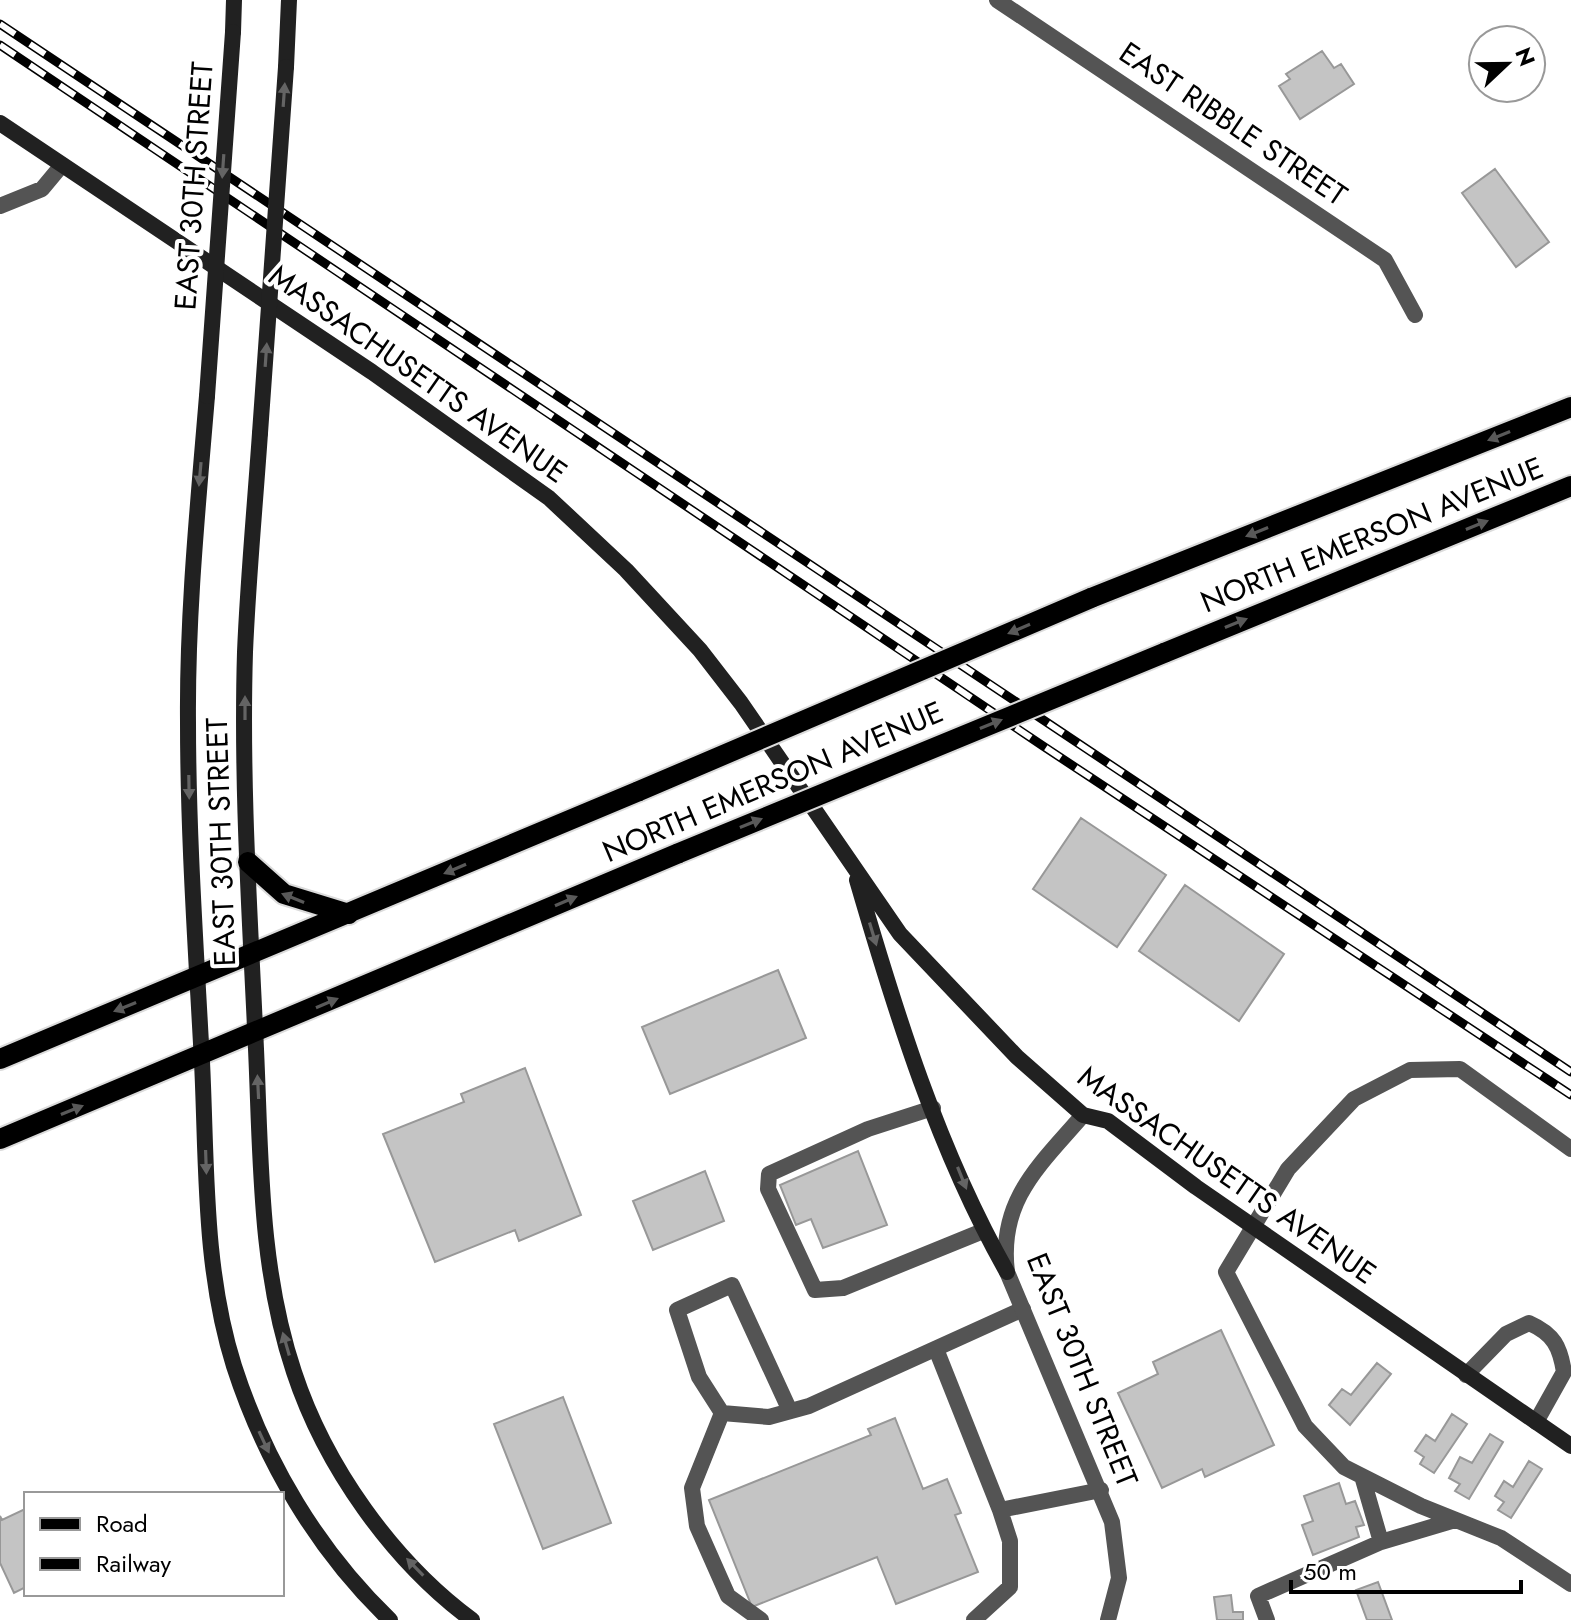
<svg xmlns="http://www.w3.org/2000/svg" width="1571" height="1620" font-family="Jost,sans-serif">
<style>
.building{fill:#c4c4c4;stroke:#989898;stroke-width:2}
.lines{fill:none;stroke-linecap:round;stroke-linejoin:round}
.primary-casing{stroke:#dbdbdb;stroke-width:24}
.lane{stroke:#545454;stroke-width:16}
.street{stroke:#545454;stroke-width:16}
.secondary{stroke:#212121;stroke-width:16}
.primary{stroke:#000;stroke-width:20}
.rail-casing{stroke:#000;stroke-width:9}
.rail{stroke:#fff;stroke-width:6;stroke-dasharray:18;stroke-linecap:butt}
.primary-bridge-casing{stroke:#dbdbdb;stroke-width:24;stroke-linecap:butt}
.secondary-bridge{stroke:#212121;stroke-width:16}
.primary-bridge{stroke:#000;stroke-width:20}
.oneway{fill:#646464}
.oneway2{fill:#595959}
.labels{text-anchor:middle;stroke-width:8;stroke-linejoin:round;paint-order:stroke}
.street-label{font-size:30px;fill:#000;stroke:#fff}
</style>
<rect width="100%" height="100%" fill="#fff"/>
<!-- building -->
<path class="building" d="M1322,51L1334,68L1341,64L1354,84L1300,119L1279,86L1290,79L1286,74Z
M1495,169L1549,242L1516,267L1462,193Z
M1081,818L1166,875L1117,947L1033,889Z
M1185,885L1284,954L1239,1021L1139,951Z
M778,970L806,1038L670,1094L642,1027Z
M525,1068L581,1215L519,1241L515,1230L435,1262L383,1134L464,1102L461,1094Z
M858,1151L887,1225L823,1248L811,1219L796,1225L780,1185Z
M705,1171L724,1221L653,1250L633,1201Z
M1221,1330L1274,1445L1205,1477L1202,1469L1162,1488L1118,1393L1158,1374L1153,1362Z
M1377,1363L1391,1374L1350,1425L1329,1405L1342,1389L1351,1395Z
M563,1397L611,1523L543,1549L494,1424Z
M1452,1414L1467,1424L1434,1473L1420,1464L1424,1457L1415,1451L1426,1435L1435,1441Z
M895,1418L923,1489L947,1479L961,1513L955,1515L978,1572L896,1604L877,1557L752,1607L709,1500L871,1435L868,1429Z
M1490,1434L1503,1442L1469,1499L1455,1491L1460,1484L1449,1478L1460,1457L1472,1463Z
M1529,1461L1542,1469L1511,1518L1498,1510L1504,1502L1495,1496L1504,1481L1513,1487Z
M1339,1483L1346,1504L1355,1501L1364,1525L1356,1527L1359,1537L1313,1555L1302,1525L1313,1521L1304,1496Z
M25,1509L26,1587L14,1593L0,1563V1516L2,1520Z
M1378,1582L1392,1620H1367L1356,1590Z
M1231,1595L1233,1612H1243V1620H1217L1214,1597Z"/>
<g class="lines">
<!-- primary casing -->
<g class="primary-casing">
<path id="primary" d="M1091,598L1571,407
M1164,653L1571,486
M248,862L284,894L349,914
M0,1059L639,791
M0,1139L679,853"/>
</g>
<!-- lane -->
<path class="lane" d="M0,206L42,189L62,165
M933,1108L868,1129L769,1174L768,1189L815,1290L843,1288L983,1231
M1571,1149L1460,1069L1410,1070L1354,1099L1288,1169L1226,1272L1305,1426L1344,1467L1421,1506L1501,1538L1571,1584
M936,1349L1000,1510L1101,1490
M1466,1375L1506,1334L1529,1323C1554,1334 1560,1347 1564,1372L1536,1422
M790,1411L732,1285L677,1310L699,1377L722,1413L769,1417L809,1406L1023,1309
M722,1413L692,1488L697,1526L728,1596L761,1620
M1362,1476L1381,1542L1455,1520
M974,1620L1010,1587V1541L1000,1510
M1267,1620L1258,1596L1381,1542"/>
<!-- street -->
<path class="street" d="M997,0L1385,260L1415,315
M1083,1115C1040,1165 998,1200 1007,1272L1112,1522L1119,1578L1108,1620"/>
<!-- secondary -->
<path class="secondary" d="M233,32L234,0
M286,67L289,0
M0,123L372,372L549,498L626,570L700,650L741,703L900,934L1017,1057L1083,1115L1108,1121L1196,1187L1571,1446
M207,396C198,505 187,614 188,722C188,836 196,949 202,1062C207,1163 203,1268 234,1366C265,1462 318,1551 390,1620
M260,433C255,506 248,579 245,652C241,784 250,917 256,1049C261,1158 259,1268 294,1372C325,1466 392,1561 472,1620
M857,880C896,1014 938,1150 1007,1272"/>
<!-- primary -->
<use href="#primary" class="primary"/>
<!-- rail casing -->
<g class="rail-casing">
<path id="rail" d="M0,24L1571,1072
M0,45L1043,746L1571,1095"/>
</g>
<!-- rail -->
<use href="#rail" class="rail"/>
<!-- primary-bridge casing -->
<g class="primary-bridge-casing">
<path id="primary-bridge" d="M639,791L1091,598
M679,853L1164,653"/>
</g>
<!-- secondary-bridge -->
<path class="secondary-bridge" d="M207,396L233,32
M260,433L286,67"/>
<!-- primary-bridge -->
<use href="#primary-bridge" class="primary-bridge"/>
</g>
<!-- one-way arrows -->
<defs><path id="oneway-solid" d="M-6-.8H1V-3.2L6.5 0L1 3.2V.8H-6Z" transform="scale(2)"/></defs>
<g class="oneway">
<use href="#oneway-solid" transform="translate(284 95) rotate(-86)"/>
<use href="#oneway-solid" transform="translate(223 166) rotate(94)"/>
<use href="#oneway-solid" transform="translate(266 355) rotate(-86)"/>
<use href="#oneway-solid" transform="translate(200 474) rotate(95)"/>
<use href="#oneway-solid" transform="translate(245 708) rotate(-90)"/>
<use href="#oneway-solid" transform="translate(189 787) rotate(89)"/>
<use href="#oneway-solid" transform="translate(873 934) rotate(73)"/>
<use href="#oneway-solid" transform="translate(258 1087) rotate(-93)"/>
<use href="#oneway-solid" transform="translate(206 1162) rotate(88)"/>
<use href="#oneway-solid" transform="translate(962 1178) rotate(68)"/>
<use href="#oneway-solid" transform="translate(286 1344) rotate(-106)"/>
<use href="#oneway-solid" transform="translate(264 1442) rotate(65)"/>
<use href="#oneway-solid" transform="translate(415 1567) rotate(-134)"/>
</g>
<g class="oneway2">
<use href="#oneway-solid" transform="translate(1499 436) rotate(158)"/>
<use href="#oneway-solid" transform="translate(1477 525) rotate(-22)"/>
<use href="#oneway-solid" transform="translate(1257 532) rotate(158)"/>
<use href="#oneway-solid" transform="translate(1236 623) rotate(-22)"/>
<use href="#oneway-solid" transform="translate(1019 629) rotate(157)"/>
<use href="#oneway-solid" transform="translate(991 724) rotate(-22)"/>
<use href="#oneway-solid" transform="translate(751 823) rotate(-22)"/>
<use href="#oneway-solid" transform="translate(455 869) rotate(157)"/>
<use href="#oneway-solid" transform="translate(293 898) rotate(-158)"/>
<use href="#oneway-solid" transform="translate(566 901) rotate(-23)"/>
<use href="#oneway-solid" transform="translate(327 1003) rotate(-23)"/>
<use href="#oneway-solid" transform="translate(125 1007) rotate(158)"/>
<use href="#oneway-solid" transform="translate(72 1110) rotate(-22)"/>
</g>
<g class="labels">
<!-- street labels -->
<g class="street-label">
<text transform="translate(1233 124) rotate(34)" y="10">EAST RIBBLE STREET</text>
<text transform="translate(194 186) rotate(-86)" y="10">EAST 30TH STREET</text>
<text transform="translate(418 374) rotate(35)" y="10">MASSACHUSETTS AVENUE</text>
<text transform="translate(1372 535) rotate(-22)" y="10">NORTH EMERSON AVENUE</text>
<text transform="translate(773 782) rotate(-23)" y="10">NORTH EMERSON AVENUE</text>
<text transform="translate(221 842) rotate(-92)" y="10">EAST 30TH STREET</text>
<text transform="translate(1227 1175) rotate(35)" y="10">MASSACHUSETTS AVENUE</text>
<text transform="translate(1082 1370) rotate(68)" y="10">EAST 30TH STREET</text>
</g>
</g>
<!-- legend -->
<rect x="24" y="1492" width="260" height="104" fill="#ffffff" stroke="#999999" stroke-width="2"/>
<rect x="40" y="1518" width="40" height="12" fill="#000000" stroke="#999999" stroke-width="2"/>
<text x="96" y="1532" font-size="24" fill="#000000">Road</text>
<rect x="40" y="1558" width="40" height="12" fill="#000000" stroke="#999999" stroke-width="2"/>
<text x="96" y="1572" font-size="24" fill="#000000">Railway</text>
<!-- north arrow -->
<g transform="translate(1507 64) rotate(68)"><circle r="38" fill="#ffffff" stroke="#999999" stroke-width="2"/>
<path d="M0-6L14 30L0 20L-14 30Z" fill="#000000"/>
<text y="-12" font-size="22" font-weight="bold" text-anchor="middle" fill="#000000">N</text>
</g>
<!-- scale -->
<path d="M1291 1580v12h230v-12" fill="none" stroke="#000000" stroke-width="4"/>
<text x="1303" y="1580" font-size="24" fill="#000000" stroke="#ffffff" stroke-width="6" paint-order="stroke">50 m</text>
</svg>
